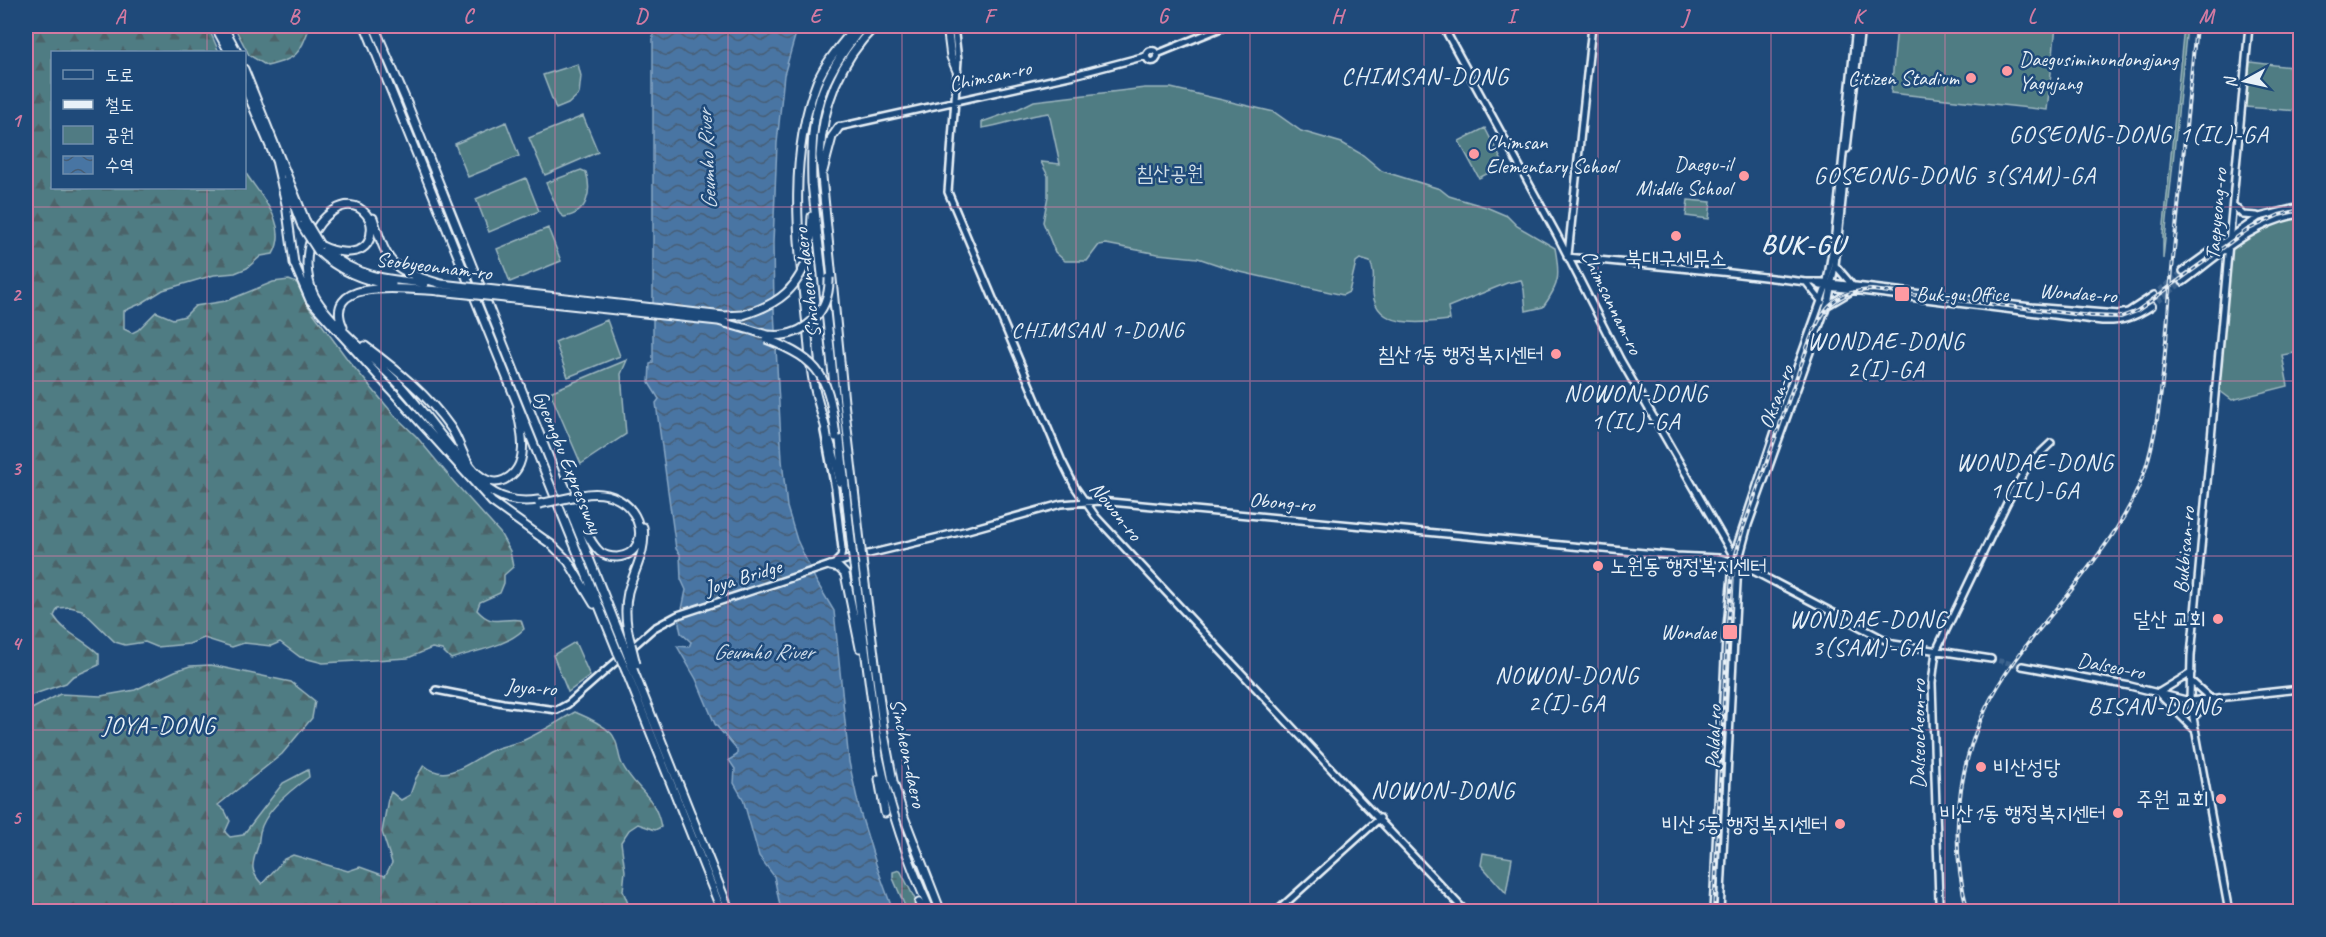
<svg xmlns="http://www.w3.org/2000/svg" width="2326" height="937" font-family="Caveat,'Poor Story',sans-serif">
<style>
.green{fill:#507b83;stroke:#9cb6be;stroke-width:1.5}
.forest{fill:url(#forest-firs);stroke:#9cb6be;stroke-width:1.5}
.wetland{fill:url(#wetland-marsh);stroke:#9cb6be;stroke-width:1.5}
.water{fill:url(#water-waves);stroke:#88a7c5;stroke-width:1.5}
.lines{fill:none;stroke-linecap:round;stroke-linejoin:round}
.major-tunnel{stroke:#3d638d;stroke-width:5;stroke-dasharray:5 2.5;stroke-linecap:butt}
.major-casing{stroke:#e8f1f8;stroke-width:10}
.highway-casing{stroke:#e8f1f8;stroke-width:11}
.major{stroke:#1f4a7a;stroke-width:5}
.highway{stroke:#1f4a7a;stroke-width:7}
.rail-casing{stroke:#e8f1f8;stroke-width:4}
.rail{stroke:#1f4a7a;stroke-width:1.5;stroke-dasharray:4.5;stroke-linecap:butt}
.highway-bridge-casing{stroke:#e8f1f8;stroke-width:11;stroke-linecap:butt}
.highway-bridge{stroke:#1f4a7a;stroke-width:7}
.grid{fill:none;stroke:#d37aa2;stroke-width:1.5;stroke-opacity:0.55}
.poi-dot{fill:#ff9aa2;stroke:#1f4a7a;stroke-width:2}
.labels{text-anchor:middle;stroke-width:5;stroke-linejoin:round;paint-order:stroke}
.poi-label{font-size:21px;fill:#e8f1f8;stroke:#1f4a7a;text-anchor:end}
.street-label{font-size:21px;fill:#e8f1f8;stroke:#1f4a7a}
.park-label{font-size:21px;fill:#d1dfe6;stroke:#1f4a7a}
.water-label{font-size:22px;font-style:italic;fill:#d0deeb;stroke:#1f4a7a}
.neighbourhood-label{font-size:22px;letter-spacing:1.5px;fill:#e8f1f8;stroke:#1f4a7a}
.quarter-label{font-size:24px;letter-spacing:1.5px;fill:#e8f1f8;stroke:#1f4a7a}
.district-label{font-size:27px;font-weight:bold;letter-spacing:1.5px;fill:#e8f1f8;stroke:#1f4a7a}
.neatline{fill:none;stroke:#d37aa2;stroke-width:2}
.grid-label{font-size:20px;text-anchor:middle;font-weight:bold;fill:#d37aa2}
</style>
<defs>
<pattern id="forest-firs" width="22" height="20" patternUnits="userSpaceOnUse" patternTransform="scale(1.5)"><rect width="22" height="20" fill="#507b83"/><path d="M5 1l3.5 6h-7zM16 11l3.5 6h-7z" fill="#4c6469"/></pattern>
<pattern id="wetland-marsh" width="20" height="14" patternUnits="userSpaceOnUse" patternTransform="scale(1.5)"><rect width="20" height="14" fill="#507b83"/><path d="M1 5h8M5 5V1M11 12h8M15 12V8" fill="none" stroke="#4c6469"/></pattern>
<pattern id="water-waves" width="16" height="10" patternUnits="userSpaceOnUse" patternTransform="scale(1.5)"><rect width="16" height="10" fill="#4875a3"/><path d="M0 5q4-4 8 0t8 0" fill="none" stroke="#475e76"/></pattern>
</defs>
<rect width="100%" height="100%" fill="#1f4a7a"/>
<filter id="ink" filterUnits="userSpaceOnUse"><feTurbulence type="fractalNoise" baseFrequency=".0167" numOctaves="2"/><feDisplacementMap in="SourceGraphic" scale="12" xChannelSelector="R" yChannelSelector="G"/><feConvolveMatrix kernelMatrix="1 2 1 2 8 2 1 2 1" color-interpolation-filters="sRGB"/></filter>
<g filter="url(#ink)">
<!-- green -->
<path class="green" d="M1897,26H2056L2047,110L1891,93Z
M2184,26H2187L2163,259V235Z
M2250,62L2300,68V111L2245,107Z
M578,64L581,76L579,94L568,104L556,109L543,75Z
M1145,88H1171L1274,112L1301,131L1342,143L1363,155L1382,171L1440,189L1449,196L1486,207L1507,216L1517,226L1555,248C1560,275 1560,284 1543,307L1526,311L1524,290L1521,280L1507,283L1448,307L1450,320C1424,323 1377,330 1373,294C1372,282 1376,273 1370,262L1360,259L1356,262L1349,292L1343,295L1236,271L1198,258L1158,254L1106,244L1099,245L1087,261H1065L1055,252L1043,222L1048,196V176L1041,162L1060,164L1049,113C1026,115 1005,125 982,128V122L1016,110L1034,101Z
M583,116L598,152L545,175L529,138Z
M506,122L519,156L468,177L455,144Z
M1485,128L1504,165L1479,178L1459,141Z
M581,170L586,172C592,191 588,214 564,217L560,214L546,183Z
M526,178L539,211L489,232L476,199Z
M1688,200L1711,202L1709,219L1686,216Z
M2300,214V352L2282,355L2288,386L2232,400L2216,388L2230,246L2252,232Z
M548,228L561,261L510,282L497,249Z
M607,320L620,356L568,377L555,342Z
M627,360L621,374L626,434L581,464L550,392Z
M575,642L590,676L568,692L553,655Z
M1483,853L1512,858L1506,893L1481,865Z"/>
<!-- forest -->
<path class="forest" d="M26,26H199L209,29L219,52H52V188H244L245,172C261,197 290,225 273,254L261,256L247,268L235,273L214,275L163,290L142,303L124,311V329L132,333L138,330L156,312L173,319L185,316L195,306L226,301L273,282L289,280L297,283L306,303L348,360L395,416L416,436L454,482L500,533L510,551L513,567L504,575V583L500,593L480,602L477,610C493,628 501,617 521,620L524,629C504,648 476,650 451,659L442,650L432,648L408,658L323,663L300,657L280,642L271,646L244,643L232,647L204,638L189,644L157,647L145,642L125,645L115,642L82,610L70,607L58,608L54,616C64,633 85,640 99,654V665L72,677L66,683L26,697Z
M234,26H310C299,55 298,58 267,66L249,55Z
M211,665L291,682L315,701L312,718L282,754L218,805L225,811L230,821L225,832L230,837L243,835L283,783L308,770L309,777C292,789 265,811 260,832C259,837 259,841 258,846C253,862 248,870 262,884L284,859L293,855L348,871L360,867L385,876L392,863L382,832L388,799L391,792L401,800L410,795L416,778L424,765C447,785 470,761 491,751C500,746 512,745 522,741C540,733 557,722 575,712C587,717 602,724 611,733C619,741 617,754 622,764C636,791 655,794 661,827L655,830L638,824L629,830L621,842L625,871L623,891L631,911H26V712L60,694L101,696L135,690L175,671L190,666Z"/>
<!-- wetland -->
<path class="wetland" d="M899,870L901,872L921,911H907L893,878V872Z"/>
<!-- water -->
<path class="water" d="M653,26H798L784,75L777,143L773,243L774,310L782,460L787,507L797,540L816,581L834,611L849,762L860,812L876,864L893,911H781L774,876L759,856L743,799L734,783L735,769L729,760L737,755V750L715,724L696,679L677,646L689,647L691,642L681,633L679,624L686,590L681,579L680,554L676,549L658,418L656,403L659,399L649,383L650,364L653,363Z"/>
<g class="lines">
<!-- major-tunnel -->
<path class="major-tunnel" d="M2154,295L2183,271
M2152,306L2183,282
M1991,659L2022,666"/>
<!-- major casing -->
<g class="major-casing">
<path id="major" d="M954,26L958,60L948,192L1061,459L1075,487L1096,517C1218,649 1342,781 1466,912
M1443,26L1557,235L1620,359L1734,557
M1146.5 56a5.5 5.5 0 1 1 11 0a5.5 5.5 0 1 1-11 0Z
M1157,54L1226,26
M839,127L1074,75L1146,56
M1847,149L1861,26
M2234,206L2243,215L2257,216
M1568,255L1592,26
M1567,257L1731,273L1806,282H1822L2031,307L2118,314L2128,312L2154,295
M1835,265L1852,285
M2183,271L2259,217L2300,207
M1806,282L1822,302
M2183,282C2219,255 2255,221 2300,214
M1816,283L1821,286L2102,321C2122,322 2135,317 2152,306
M1828,305L1850,292
M824,431L835,489L842,549L841,557L836,562
M2022,666L2130,686L2190,701L2300,689
M2191,673L2158,693L2195,730
M2191,681L2211,699L2193,718
M436,690L503,703L557,710L568,704L654,628L678,615L852,558L968,530L1061,504L1100,501L1676,556L1719,558L1738,563L1893,644L1991,659
M1276,912L1380,818
M1713,912L1726,637L1734,555L1786,398L1826,287L1835,234L1856,26
M1720,912L1738,563L1748,525L1829,299L1835,265L1844,182
M1943,912L1939,901L1932,683L1936,651L2007,503L2028,465L2051,443
M2229,912L2190,701L2191,656L2249,26"/>
</g>
<!-- highway casing -->
<g class="highway-casing">
<path id="highway" d="M215,26L229,52
M223,26L237,52
M365,26L618,653
M374,26L405,98L625,648
M947,26L951,57L957,71
M244,69L305,220
M244,85L277,163
M276,160L286,204L294,263L310,300L492,502L552,545L568,561L594,604
M823,171L832,137L839,127
M285,182L302,226
M373,218C389,267 391,269 441,284
M320,245C337,254 370,259 371,231C372,225 370,219 366,214C347,191 318,219 311,239C305,256 306,276 313,293C325,319 375,360 397,382C427,414 451,452 482,484C499,499 516,503 538,500
M324,249C353,276 387,280 425,283
M318,251C339,271 363,281 392,285
M810,251L812,216
M504,291L724,316L743,315
M505,298L718,321L746,329
M343,327C320,275 414,290 439,291
M365,346C397,370 428,395 451,428C461,443 464,464 479,475C486,481 495,484 504,480C531,468 522,431 517,409
M563,482C571,499 587,541 600,552C605,556 611,557 617,557C658,554 641,483 582,495
M840,482C834,449 821,418 814,385C809,363 809,339 806,317C798,240 788,156 817,82C826,61 842,44 856,26
M852,550L812,183C810,113 818,81 863,26
M861,550L844,402L820,156C822,106 840,61 875,26
M862,560L884,734L893,781L904,817L941,912
M854,565L879,756C890,809 908,862 931,912
M830,566L839,568L845,574L860,648
M631,644C626,627 624,610 628,592C634,570 647,551 643,527
M632,667L730,912
M626,671L722,912
M879,779L885,813
M919,903L925,912"/>
</g>
<!-- major -->
<use href="#major" class="major"/>
<!-- highway -->
<use href="#highway" class="highway"/>
<!-- rail casing -->
<g class="rail-casing">
<path id="rail" d="M1714,912L1727,634L1733,565L1742,532L1808,345C1821,311 1832,291 1872,290L2091,316L2121,317L2137,311L2247,230L2279,215L2300,210
M1968,912C1946,831 1959,744 2005,675C2024,646 2047,620 2069,593C2101,552 2132,514 2147,464C2163,408 2165,348 2170,290C2178,202 2187,114 2196,26"/>
</g>
<!-- rail -->
<use href="#rail" class="rail"/>
<!-- highway-bridge casing -->
<g class="highway-bridge-casing">
<path id="highway-bridge" d="M305,220L320,245
M302,226L318,251
M441,284L504,291
M439,291L505,298
M743,315C780,304 799,288 810,251
M740,327C749,329 759,333 768,335C804,339 830,312 829,278
M766,339C823,361 829,379 836,437
M539,504L582,495
M852,550L854,565
M861,550L862,560
M631,644L636,664
M625,648L632,667
M618,653L626,671"/>
</g>
<!-- highway-bridge -->
<use href="#highway-bridge" class="highway-bridge"/>
</g>
</g>
<!-- grid -->
<path class="grid" d="M207,26V52M381,26V912M555,26V912M728,26V912M902,26V912M1076,26V912M1250,26V912M1424,26V912M1598,26V912M1771,26V912M1945,26V912M2119,26V912M207,188V912M26,207H2300M26,381H2300M26,556H2300M26,730H2300"/>
<!-- markers -->
<g class="poi-dot">
<circle cx="2007" cy="71" r="6"/>
<circle cx="1971" cy="78" r="6"/>
<circle cx="1474" cy="154" r="6"/>
<circle cx="1744" cy="176" r="6"/>
<circle cx="1676" cy="236" r="6"/>
<rect x="1894" y="286" width="16" height="16" rx="3"/>
<circle cx="1556" cy="354" r="6"/>
<circle cx="1598" cy="566" r="6"/>
<circle cx="2218" cy="619" r="6"/>
<rect x="1722" y="624" width="16" height="16" rx="3"/>
<circle cx="1981" cy="767" r="6"/>
<circle cx="2221" cy="799" r="6"/>
<circle cx="2118" cy="813" r="6"/>
<circle cx="1840" cy="824" r="6"/>
</g>
<g class="labels">
<!-- poi labels -->
<g class="poi-label">
<text x="2019" y="66" text-anchor="start">Daegusiminundongjang<tspan x="2019" dy="24">Yagujang</tspan></text>
<text x="1959" y="85">Citizen Stadium</text>
<text x="1486" y="149" text-anchor="start">Chimsan<tspan x="1486" dy="24">Elementary School</tspan></text>
<text x="1732" y="171">Daegu-il<tspan x="1732" dy="24">Middle School</tspan></text>
<text x="1676" y="265" text-anchor="middle">북대구세무소</text>
<text x="1916" y="301" text-anchor="start">Buk-gu Office</text>
<text x="1544" y="361">침산1동 행정복지센터</text>
<text x="1610" y="573" text-anchor="start">노원동 행정복지센터</text>
<text x="2206" y="626">달산 교회</text>
<text x="1716" y="639">Wondae</text>
<text x="1993" y="774" text-anchor="start">비산성당</text>
<text x="2209" y="806">주원 교회</text>
<text x="2106" y="820">비산1동 행정복지센터</text>
<text x="1828" y="831">비산5동 행정복지센터</text>
</g>
<!-- street labels -->
<g class="street-label">
<text transform="translate(990 76) rotate(-12)" y="7">Chimsan-ro</text>
<text transform="translate(2216 214) rotate(-85)" y="7">Taepyeong-ro</text>
<text transform="translate(434 266) rotate(7)" y="7">Seobyeonnam-ro</text>
<text transform="translate(807 283) rotate(-97)" y="7">Sincheon-daero</text>
<text transform="translate(2078 293) rotate(4)" y="7">Wondae-ro</text>
<text transform="translate(1612 302) rotate(64)" y="7">Chimsannam-ro</text>
<text transform="translate(1776 397) rotate(-70)" y="7">Oksan-ro</text>
<text transform="translate(568 462) rotate(68)" y="7">Gyeongbu Expressway</text>
<text transform="translate(1282 502) rotate(5)" y="7">Obong-ro</text>
<text transform="translate(1116 511) rotate(51)" y="7">Nowon-ro</text>
<text transform="translate(2184 550) rotate(-85)" y="7">Bukbisan-ro</text>
<text transform="translate(743 577) rotate(-17)" y="7">Joya Bridge</text>
<text transform="translate(2111 666) rotate(11)" y="7">Dalseo-ro</text>
<text transform="translate(531 687) rotate(4)" y="7">Joya-ro</text>
<text transform="translate(1918 734) rotate(-90)" y="7">Dalseocheon-ro</text>
<text transform="translate(1713 737) rotate(-88)" y="7">Paldal-ro</text>
<text transform="translate(908 753) rotate(78)" y="7">Sincheon-daero</text>
</g>
<!-- park labels -->
<g class="park-label">
<text x="1170" y="180">침산공원</text>
</g>
<!-- water labels -->
<g class="water-label">
<text transform="translate(706 160) rotate(-93)" y="8">Geumho River</text>
<text x="763" y="659">Geumho River</text>
</g>
<!-- neighbourhood labels -->
<g class="neighbourhood-label">
<text x="1098" y="337">CHIMSAN 1-DONG</text>
</g>
<!-- quarter labels -->
<g class="quarter-label">
<text x="1425" y="84">CHIMSAN-DONG</text>
<text x="2139" y="142">GOSEONG-DONG 1(IL)-GA</text>
<text x="1955" y="183">GOSEONG-DONG 3(SAM)-GA</text>
<text x="1886" y="349">WONDAE-DONG<tspan x="1886" dy="28">2(I)-GA</tspan></text>
<text x="1636" y="401">NOWON-DONG<tspan x="1636" dy="28">1(IL)-GA</tspan></text>
<text x="2035" y="470">WONDAE-DONG<tspan x="2035" dy="28">1(IL)-GA</tspan></text>
<text x="1868" y="627">WONDAE-DONG<tspan x="1868" dy="28">3(SAM)-GA</tspan></text>
<text x="1567" y="683">NOWON-DONG<tspan x="1567" dy="28">2(I)-GA</tspan></text>
<text x="2155" y="714">BISAN-DONG</text>
<text x="159" y="733">JOYA-DONG</text>
<text x="1443" y="798">NOWON-DONG</text>
</g>
<!-- district labels -->
<g class="district-label">
<text x="1803" y="253">BUK-GU</text>
</g>
</g>
<!-- margin -->
<rect width="2326" height="937" fill="none" stroke="#1f4a7a" stroke-width="66"/>
<!-- legend -->
<rect x="51" y="51" width="195" height="138" fill="#1f4a7a" stroke="#6f8dac" stroke-width="1.5"/>
<rect x="63" y="70" width="30" height="9" fill="#1f4a7a" stroke="#6f8dac" stroke-width="1.5"/>
<text x="105" y="81" font-size="18" fill="#e8f1f8">도로</text>
<rect x="63" y="100" width="30" height="9" fill="#e8f1f8" stroke="#6f8dac" stroke-width="1.5"/>
<text x="105" y="111" font-size="18" fill="#e8f1f8">철도</text>
<rect x="63" y="126" width="30" height="18" fill="#507b83" stroke="#6f8dac" stroke-width="1.5"/>
<text x="105" y="141" font-size="18" fill="#e8f1f8">공원</text>
<rect x="63" y="156" width="30" height="18" fill="url(#water-waves)" stroke="#6f8dac" stroke-width="1.5"/>
<text x="105" y="171" font-size="18" fill="#e8f1f8">수역</text>
<!-- north arrow -->
<g transform="translate(2245 81) rotate(262)" stroke="#1f4a7a" stroke-width="4.5" paint-order="stroke">
<path d="M0-4.5L10 22L0 15L-10 22Z" fill="#e8f1f8"/>
<text y="-9" font-size="16" font-weight="bold" text-anchor="middle" fill="#e8f1f8">N</text>
</g>
<rect x="33" y="33" width="2260" height="871" class="neatline"/>
<g class="grid-label">
<text x="120" y="23">A</text>
<text x="294" y="23">B</text>
<text x="468" y="23">C</text>
<text x="641" y="23">D</text>
<text x="815" y="23">E</text>
<text x="989" y="23">F</text>
<text x="1163" y="23">G</text>
<text x="1337" y="23">H</text>
<text x="1511" y="23">I</text>
<text x="1685" y="23">J</text>
<text x="1858" y="23">K</text>
<text x="2032" y="23">L</text>
<text x="2206" y="23">M</text>
<text x="16" y="127">1</text>
<text x="16" y="301">2</text>
<text x="16" y="475">3</text>
<text x="16" y="650">4</text>
<text x="16" y="824">5</text>
</g>
</svg>
